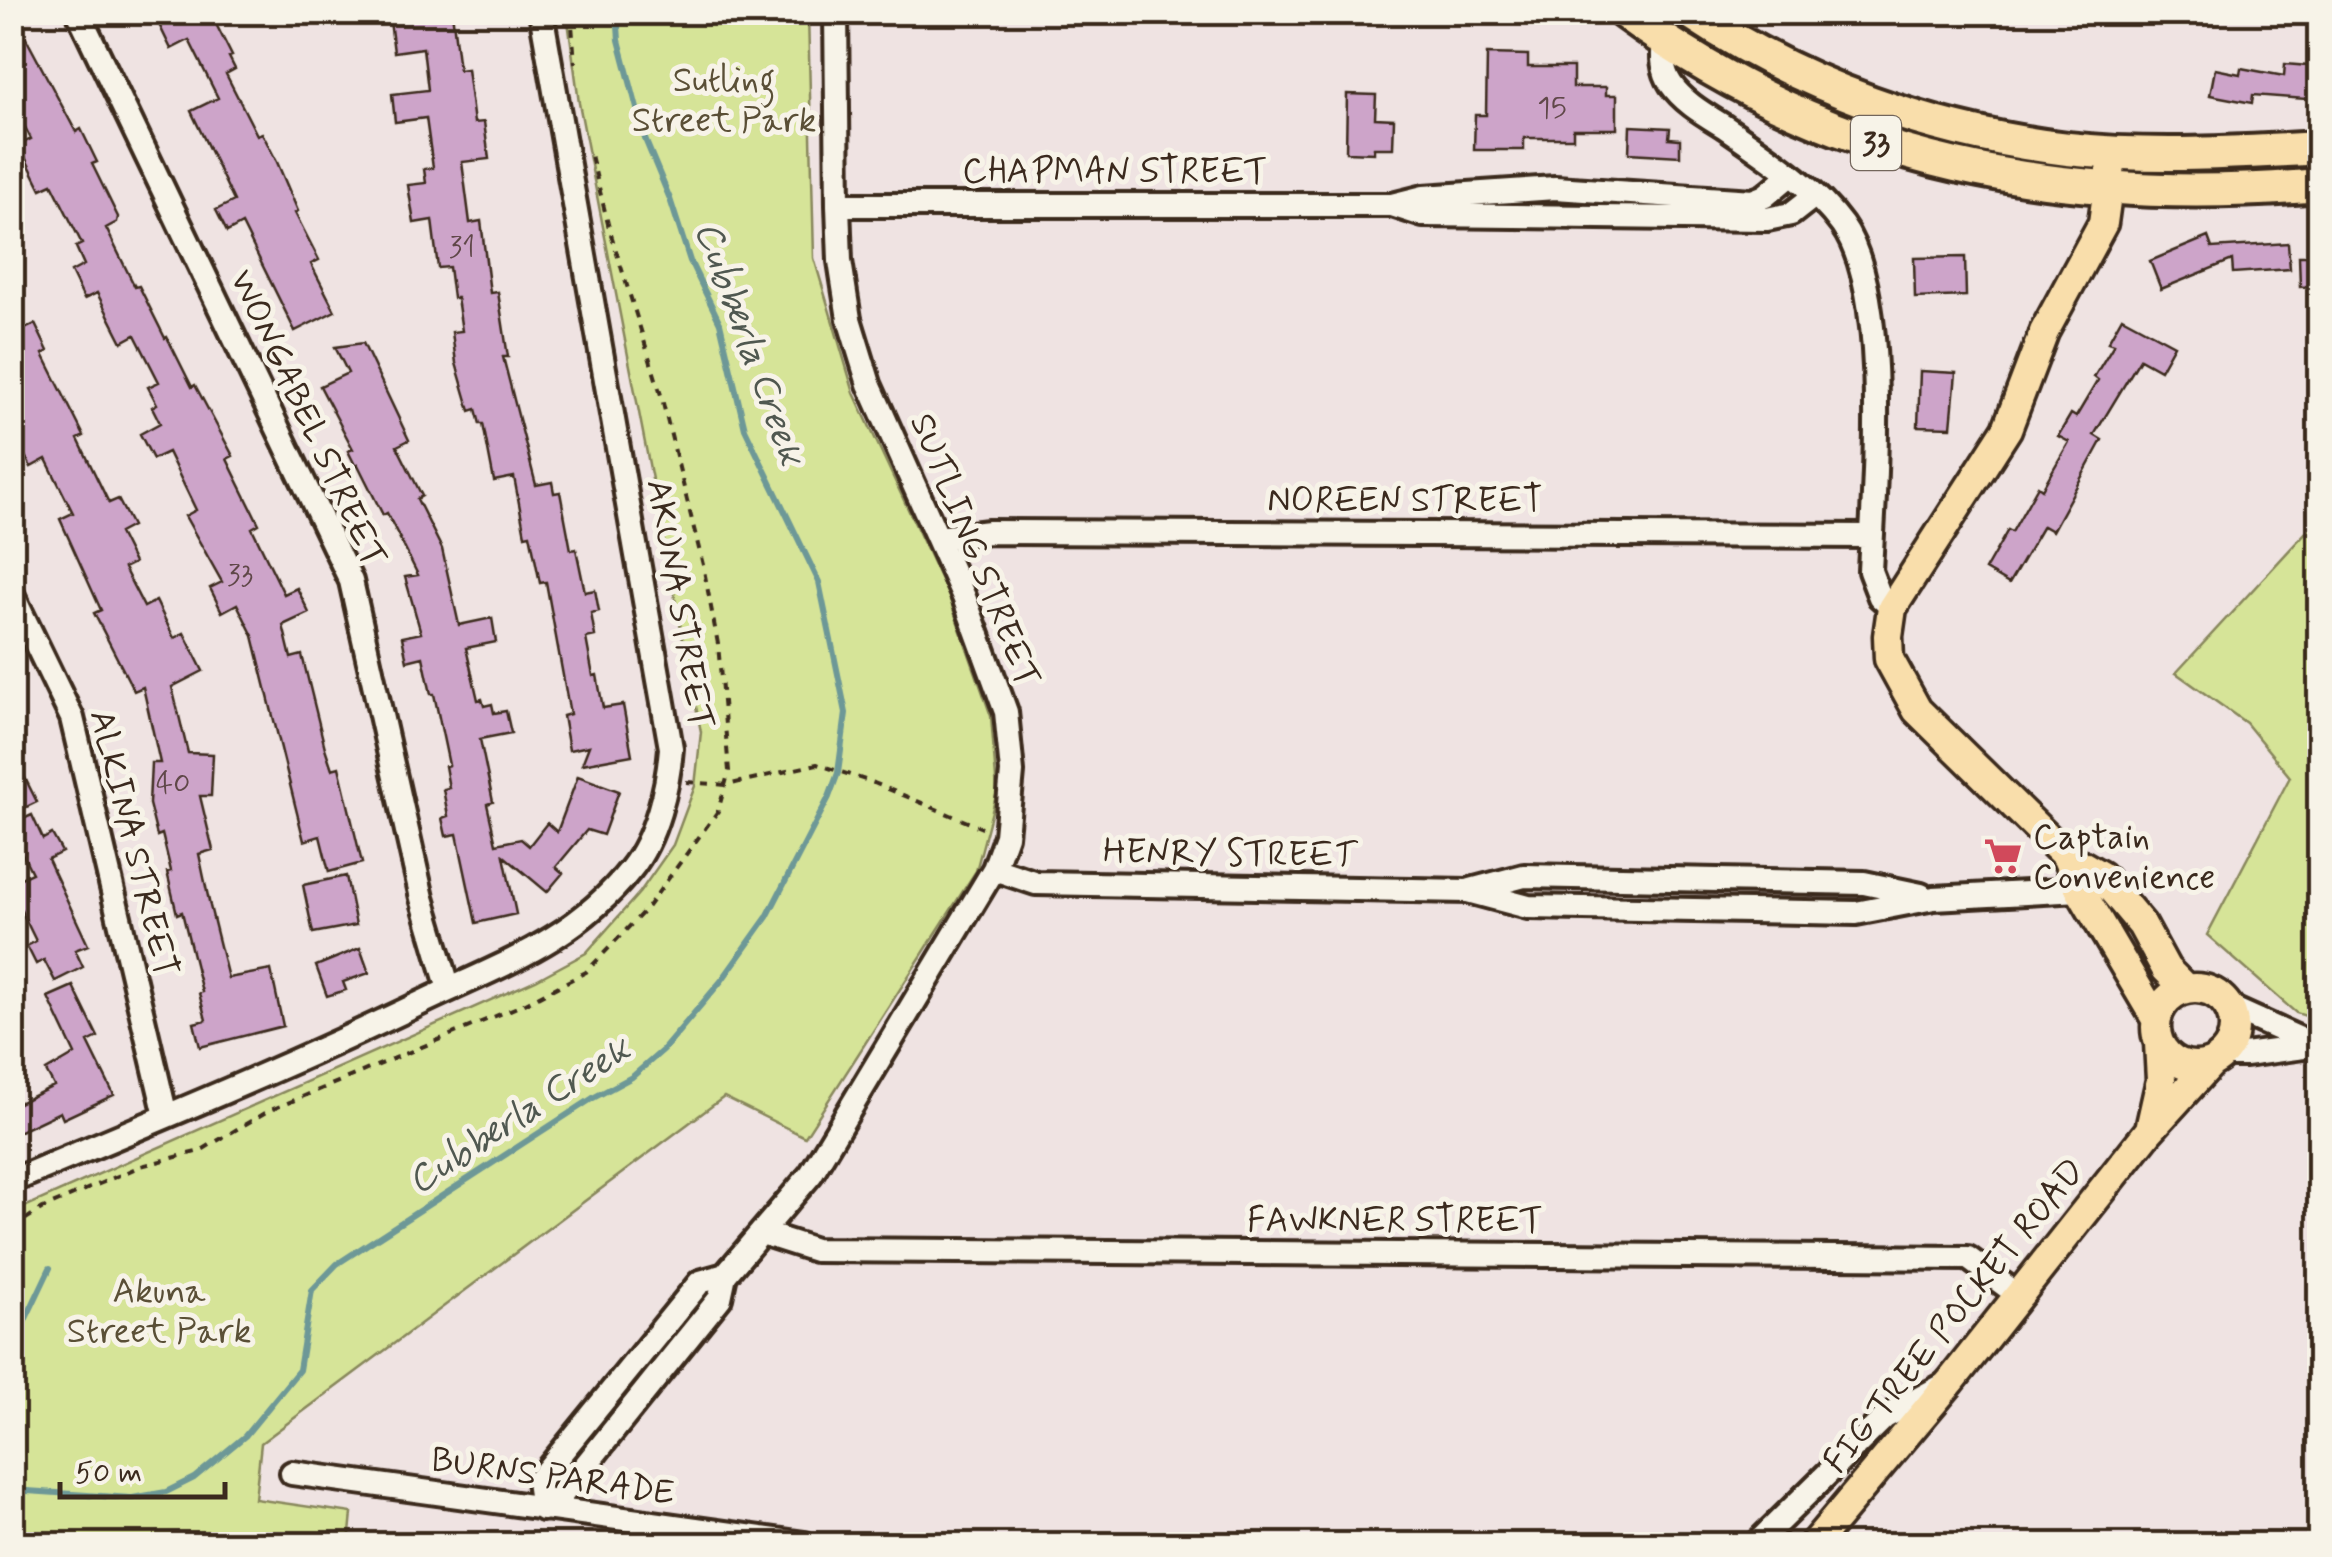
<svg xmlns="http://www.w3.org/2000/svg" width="2332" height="1557" font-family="Mynerve,sans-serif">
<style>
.green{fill:#d6e498;stroke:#88875b;stroke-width:2.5}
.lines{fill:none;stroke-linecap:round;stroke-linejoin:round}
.stream{stroke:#6d9897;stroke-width:6}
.building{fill:#cda4c9;stroke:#3b2a1e;stroke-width:2.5}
.minor-casing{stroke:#3b2a1e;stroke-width:30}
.major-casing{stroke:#3b2a1e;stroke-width:35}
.highway-casing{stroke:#3b2a1e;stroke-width:40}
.path{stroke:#3b2a1e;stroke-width:4;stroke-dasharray:8 8;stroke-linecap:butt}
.minor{stroke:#f7f3e8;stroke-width:22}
.major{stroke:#f9deab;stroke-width:28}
.highway{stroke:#f9deab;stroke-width:32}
.labels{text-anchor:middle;stroke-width:10;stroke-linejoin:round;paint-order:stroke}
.number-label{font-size:30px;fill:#604849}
.shield{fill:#f7f3e8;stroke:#73665b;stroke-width:2.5}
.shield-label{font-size:32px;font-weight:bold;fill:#3b2a1e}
.park-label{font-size:35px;fill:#5a4f36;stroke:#f7f3e8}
.street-label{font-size:35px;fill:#3b2a1e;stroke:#f7f3e8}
.poi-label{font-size:35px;fill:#3b2a1e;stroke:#f7f3e8;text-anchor:start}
.water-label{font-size:38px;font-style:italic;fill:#505850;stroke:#f7f3e8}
</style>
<rect width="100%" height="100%" fill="#efe3e2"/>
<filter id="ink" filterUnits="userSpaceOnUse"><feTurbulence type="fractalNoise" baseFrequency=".01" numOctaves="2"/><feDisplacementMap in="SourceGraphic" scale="20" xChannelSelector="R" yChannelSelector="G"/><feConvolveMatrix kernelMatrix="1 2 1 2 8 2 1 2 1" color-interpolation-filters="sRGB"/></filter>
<g filter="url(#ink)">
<!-- green -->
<path class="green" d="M567,13H808L814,258L854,393L949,597L991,716L997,792L976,871L805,1137L724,1097L261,1443L255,1499L352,1513L349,1544H13V1212L536,980L586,953L640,892L673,845L695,786L701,732L579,103Z
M2319,518V1020L2296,1013L2207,935L2290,777L2246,723L2176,673Z"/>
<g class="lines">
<!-- stream -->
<path class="stream" d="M12,1348L50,1268
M12,1490L132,1498L166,1492L194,1478L245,1436L299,1370L312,1290L337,1264L593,1098L632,1077L663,1050L722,980L767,917L829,797L838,773L846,713L819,582L745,429L720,323L690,261L670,199L645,139L619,40L617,12"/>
</g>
<!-- building -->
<path class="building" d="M12,12L76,132L81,129L97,162L92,164L118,217L117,222L106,228L135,287L139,286L165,338L167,337L192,387L195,385L233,456L227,459L259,524L252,528L284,594L297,588L309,613L283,625L291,658L302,655L325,748L332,769L339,767L362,863L329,872L320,836L304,841L253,636L237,604L222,612L210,588L222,582L185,516L196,510L168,452L153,459L140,434L160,423L152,407L157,404L148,387L159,382L135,335L122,342L97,293L84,299L71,272L84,265L76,247L82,244L52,184L41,189L19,145L31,139L12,102Z
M153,12H245L217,26L232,56L229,57L235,69L226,74L257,135L262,133L277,162L298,211L295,213L319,260L311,264L335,311L295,331L242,224L227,232L216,210L234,201L191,111L218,98L189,40L171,49Z
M403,12H452L459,70L467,69L474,123L484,122L489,159L462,162L470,223L481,221L490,293L498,292L508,357H503L536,485L552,482L554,493L560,492L571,550L576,549L585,592L595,590L599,611L591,613L595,636L586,638L593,676L597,675L603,708L623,705L632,755L582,764L589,746L569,750L563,716L570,714L546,582L540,583L530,534L525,535L514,477L494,481L483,424H480L476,409L470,411L456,363L452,332L462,331L457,298H453L449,267L438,268L432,220L414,223L408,185L426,183L424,169L433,168L426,118L395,122L392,94L428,90L423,48L394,52L390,21L404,20Z
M1487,54L1528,55V67H1573V87H1606V95H1617V129H1573V138H1524V150H1474L1475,115H1486Z
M2285,64L2320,67V100L2253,95L2252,103L2210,95L2215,69L2240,74L2241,68L2284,76Z
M1347,94L1376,95L1375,118L1394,119L1393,148H1374V153L1346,152Z
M1630,126L1670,128L1669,138L1680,139V156L1629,153Z
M2208,237L2212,248L2288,243L2290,269L2233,273L2232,260L2161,289L2150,261Z
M2299,256H2320V286L2300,287Z
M1965,257L1966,296L1915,298L1914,258Z
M2122,317L2174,345L2160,370L2140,359L2094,435L2102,440L2052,531L2043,526L2009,584L1985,570L2008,530L2012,532L2038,486L2042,489L2069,442L2058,436L2071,414L2076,417L2098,380L2094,377L2114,344L2108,342Z
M35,324L48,351L43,354L84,436L78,439L109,503L118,499L132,526L119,533L134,563L124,568L144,607L156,601L174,638L184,633L203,671L172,687L188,753L213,754L211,796H200L213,850L199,854L210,906L228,978L271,970L283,1026L200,1047L194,1023L206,1020L199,993L202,992L182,912L177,914L167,872L171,871L162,834L157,836L149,804L151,763H160L143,687L134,691L94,613L101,610L60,519L73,513L46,459L31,467L23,452L12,457V335Z
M363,343L409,440L397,446L422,496L417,499L442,549L459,625L492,618L496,642L466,648L478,700L482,699L484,706L492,704L494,713L506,711L511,733L480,739L493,802L487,804L496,844L521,839L529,846L547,823L557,832L578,776L619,791L603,835L587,830L556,867L563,873L547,892L504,856L516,914L476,923L457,834L446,836L442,818L448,816L443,789L449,788L445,766L449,765L434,694H431L423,657L407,661L402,637L421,633L405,577L418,575L387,513L383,515L358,465L356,467L348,451L353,449L320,386L348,373L335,347Z
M1920,371L1956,373L1951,427L1918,426Z
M12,752L37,802L12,814Z
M32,815L43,839L52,834L62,852L48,859L88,945L75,950L83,967L55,981L44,960L36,964L27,946L36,941L12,892V882L32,873L12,833V824Z
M346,876L356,925L313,933L303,885Z
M360,948L369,973L343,982L346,990L327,996L316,966Z
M73,986L98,1037L88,1042L114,1095L63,1119L60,1112L12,1135V1106L54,1086L46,1071L75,1054L48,997Z"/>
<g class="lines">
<!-- minor casing -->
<g class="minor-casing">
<path id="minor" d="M78,12L351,581L422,898L449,989
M1664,40C1662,56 1662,70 1671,84C1684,103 1706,115 1725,127C1765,155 1813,185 1842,225C1891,293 1874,487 1870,571L1880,597L1892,608
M838,205H1392L1424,197L1555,188L1753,201L1765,196L1790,175
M1392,205L1423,215L1767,219L1791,214L1814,196
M938,538L989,532L1871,536
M12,594L72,718L166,1116
M994,869L1036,883L1468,891L1528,907L1856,913L1934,898L2080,890L2092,882
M1471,890L1524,876L1864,883L1921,895
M2229,1007L2320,1048
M2223,1055H2245L2311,1046
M12,1181C150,1123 288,1067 423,1002C502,964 574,941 631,869C656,838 668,787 671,748L541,12
M762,1233L815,1250L1968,1258L2018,1295
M725,1275L700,1282L538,1481L542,1509L560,1497L720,1298L725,1275L811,1174L994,869L1006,836L1012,772L1006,712L964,597L869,384L849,319L840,261L838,205L836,12
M292,1473L805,1544
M1756,1544L1885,1417L1942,1386"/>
</g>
<!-- major casing -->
<g class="major-casing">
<path id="major" d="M2111,165L2103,223L2044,332L2007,429L1892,608L1888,636L1889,659L1917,710L2066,856L2101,876L2142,925L2166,969L2185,988
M2066,856L2080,890L2156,1019
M2156 1027a39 39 0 1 1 78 0a39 39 0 1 1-78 0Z
M2150,1129L2161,1080L2159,1043
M1814,1544L1951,1381L2149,1131L2211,1063"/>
</g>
<!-- highway casing -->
<g class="highway-casing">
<path id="highway" d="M1624,12C1835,167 2064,207 2320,185
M1690,12C1801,86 1935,134 2068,149C2150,158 2237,153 2320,148"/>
</g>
<!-- path -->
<path class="path" d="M571,12L575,63
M686,782L727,785L817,764L874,783L982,828
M12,1228L43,1208L141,1166L200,1151L266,1112L522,1005L586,972L646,909L718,811L729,771L718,644L703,565L661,395L609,228L590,151"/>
<!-- minor -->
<use href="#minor" class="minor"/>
<!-- major -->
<use href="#major" class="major"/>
<!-- highway -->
<use href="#highway" class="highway"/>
</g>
</g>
<!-- icons -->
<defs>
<g id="supermarket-bare" transform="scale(3)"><path d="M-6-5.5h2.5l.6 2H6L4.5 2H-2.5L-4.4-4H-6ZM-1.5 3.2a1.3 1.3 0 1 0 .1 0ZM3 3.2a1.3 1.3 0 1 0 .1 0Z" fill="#d1495b" stroke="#f7f3e8" stroke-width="2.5" paint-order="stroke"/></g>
</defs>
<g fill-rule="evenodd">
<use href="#supermarket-bare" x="2003" y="856"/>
</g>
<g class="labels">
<!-- number labels -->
<g class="number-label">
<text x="1552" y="117">15</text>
<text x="462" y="256">31</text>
<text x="240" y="584">33</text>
<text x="173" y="792">40</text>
</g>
<!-- shield labels -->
<rect class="shield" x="1851" y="116" width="50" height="54" rx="8"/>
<g class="shield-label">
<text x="1876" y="154">33</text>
</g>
<!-- park labels -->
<g class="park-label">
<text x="724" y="91">Sutling<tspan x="724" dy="40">Street Park</tspan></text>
<text x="159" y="1302">Akuna<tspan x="159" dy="40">Street Park</tspan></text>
</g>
<!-- street labels -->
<g class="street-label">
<text x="1115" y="182">CHAPMAN STREET</text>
<text transform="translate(309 418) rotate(65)" y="12">WONGABEL STREET</text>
<text x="1405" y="511">NOREEN STREET</text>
<text transform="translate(976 550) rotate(68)" y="12">SUTLING STREET</text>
<text transform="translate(681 604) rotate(80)" y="12">AKUNA STREET</text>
<text transform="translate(135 843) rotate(76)" y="12">ALKINA STREET</text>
<text transform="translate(1230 852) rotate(1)" y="12">HENRY STREET</text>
<text x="1395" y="1231">FAWKNER STREET</text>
<text transform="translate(1953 1315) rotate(-51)" y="12">FIG TREE POCKET ROAD</text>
<text transform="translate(553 1475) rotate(8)" y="12">BURNS PARADE</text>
</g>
<!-- poi labels -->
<g class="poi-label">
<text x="2033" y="848">Captain<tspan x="2033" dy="40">Convenience</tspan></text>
</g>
<!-- water labels -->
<g class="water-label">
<text transform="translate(751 343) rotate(70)" y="13">Cubberla Creek</text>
<text transform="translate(518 1114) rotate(-33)" y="13">Cubberla Creek</text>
</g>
</g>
<!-- margin -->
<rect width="2332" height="1557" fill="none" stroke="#f7f3e8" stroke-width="50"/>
<rect x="25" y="25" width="2282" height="1507" fill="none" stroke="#3b2a1e" stroke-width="4" filter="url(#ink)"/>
<!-- scale -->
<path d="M60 1482v15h165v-15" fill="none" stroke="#3b2a1e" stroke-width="5"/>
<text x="75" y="1482" font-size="30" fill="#3b2a1e" stroke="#f7f3e8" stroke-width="8" paint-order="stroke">50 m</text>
</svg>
